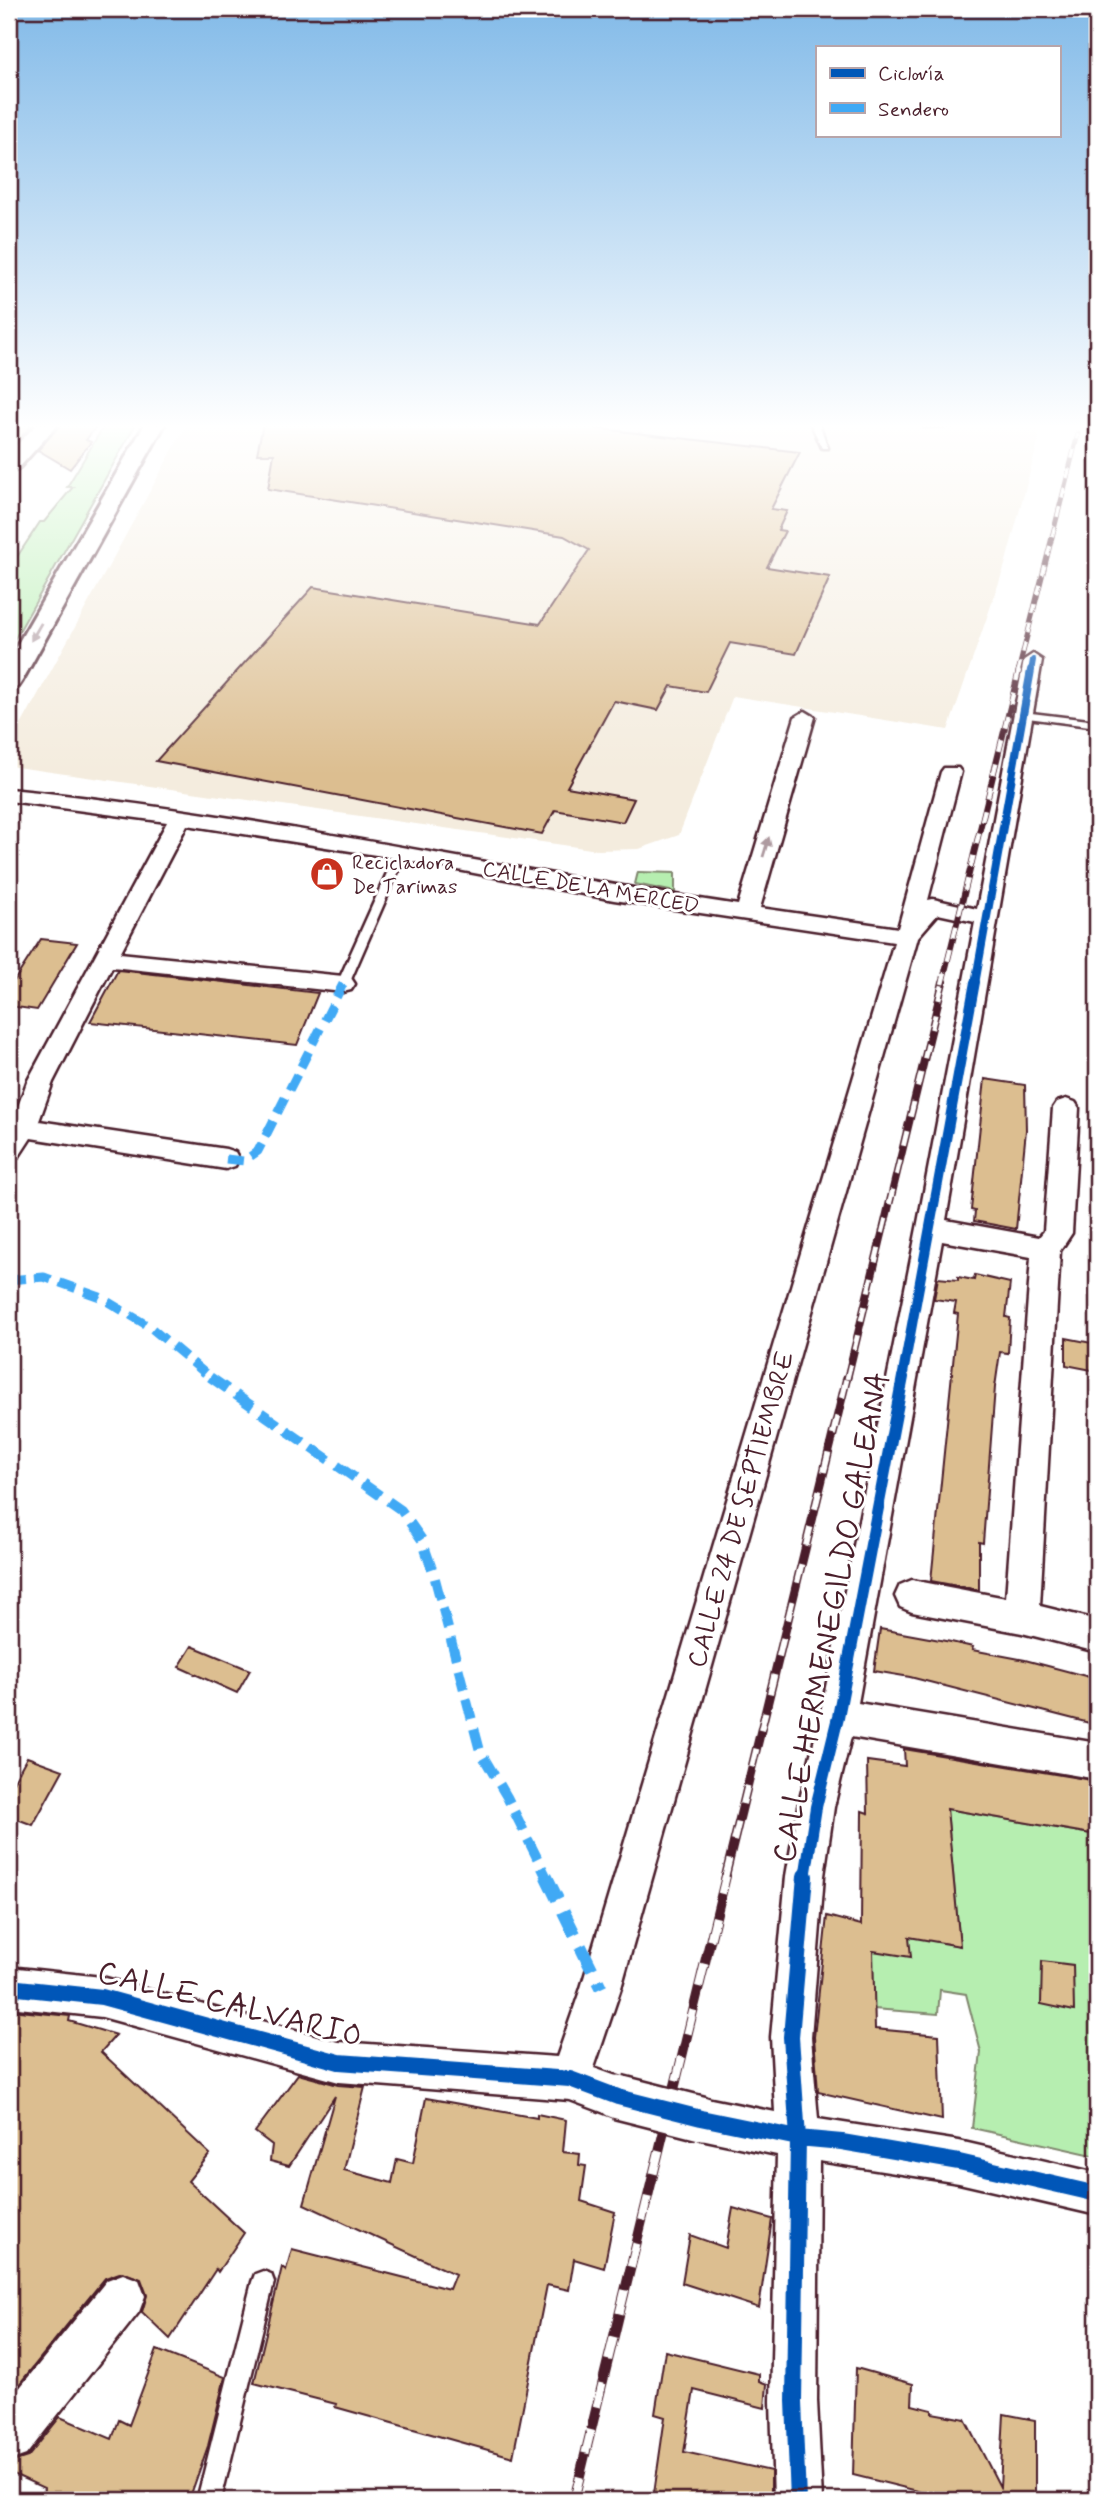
<svg xmlns="http://www.w3.org/2000/svg" width="1106" height="2509" font-family="Mynerve,sans-serif">
<style>
.built{fill:#f4ecde}
.green{fill:#b6eeb0;stroke:#80866e;stroke-width:2}
.building{fill:#dcbe90;stroke:#4a1f2b;stroke-width:2}
.lines{fill:none;stroke-linecap:round;stroke-linejoin:round}
.service-casing{stroke:#4a1f2b;stroke-width:5}
.minor-casing{stroke:#4a1f2b;stroke-width:5}
.secondary-casing{stroke:#4a1f2b;stroke-width:6}
.trunk-casing{stroke:#4a1f2b;stroke-width:6}
.service{fill:#fff;fill-rule:evenodd}
.minor{fill:#fff;fill-rule:evenodd}
.secondary{fill:#fff;fill-rule:evenodd}
.trunk{fill:#fff;fill-rule:evenodd}
.rail-far4-casing{stroke:#4a1f2b;stroke-width:5}
.rail-far3-casing{stroke:#4a1f2b;stroke-width:6}
.rail-far2-casing{stroke:#4a1f2b;stroke-width:8}
.rail-far1-casing{stroke:#4a1f2b;stroke-width:9}
.rail-casing{stroke:#4a1f2b;stroke-width:10}
.rail-far4{stroke:#fff;stroke-width:3.5;stroke-dasharray:10;stroke-linecap:butt}
.rail-far3{stroke:#fff;stroke-width:4.5;stroke-dasharray:12;stroke-linecap:butt}
.rail-far2{stroke:#fff;stroke-width:5;stroke-dasharray:15;stroke-linecap:butt}
.rail-far1{stroke:#fff;stroke-width:6;stroke-dasharray:19;stroke-linecap:butt}
.rail{stroke:#fff;stroke-width:8;stroke-dasharray:24;stroke-linecap:butt}
.minor-bridge-casing{stroke:#4a1f2b;stroke-width:48;stroke-linecap:butt}
.minor-bridge{stroke:#fff;stroke-width:43}
.quiet-far2{stroke:#3fa9f5;stroke-width:9;stroke-dasharray:17 9;stroke-linecap:butt}
.quiet-far1{stroke:#3fa9f5;stroke-width:10;stroke-dasharray:21 10;stroke-linecap:butt}
.quiet{stroke:#3fa9f5;stroke-width:13;stroke-dasharray:26 13;stroke-linecap:butt}
.cycleway-far4-casing{stroke:#fff;stroke-width:9}
.cycleway-far3-casing{stroke:#fff;stroke-width:11}
.cycleway-far2-casing{stroke:#fff;stroke-width:14}
.cycleway-far1-casing{stroke:#fff;stroke-width:17}
.cycleway-casing{stroke:#fff;stroke-width:20}
.cycleway-far4{stroke:#0057b8;stroke-width:6}
.cycleway-far3{stroke:#0057b8;stroke-width:8}
.cycleway-far2{stroke:#0057b8;stroke-width:10}
.cycleway-far1{stroke:#0057b8;stroke-width:12}
.cycleway{stroke:#0057b8;stroke-width:16}
.oneway{fill:#ae9aa0}
.labels{text-anchor:middle;stroke-width:6;stroke-linejoin:round;paint-order:stroke}
.far-poi-label{font-size:21px;fill:#4a1f2b;stroke:#fff;text-anchor:start}
.far-street-label{font-size:21px;fill:#4a1f2b;stroke:#fff}
.street-label{font-size:26px;fill:#4a1f2b;stroke:#fff}
.near-street-label{font-size:32px;fill:#4a1f2b;stroke:#fff}
</style>
<rect width="100%" height="100%" fill="#fff"/>
<filter id="ink" filterUnits="userSpaceOnUse"><feTurbulence type="fractalNoise" baseFrequency=".0143" numOctaves="2"/><feDisplacementMap in="SourceGraphic" scale="14" xChannelSelector="R" yChannelSelector="G"/><feConvolveMatrix kernelMatrix="1 2 1 2 8 2 1 2 1" color-interpolation-filters="sRGB"/></filter>
<g filter="url(#ink)">
<!-- built -->
<path class="built" d="M187,424H1036L1039,438L1005,565L948,730L733,696L679,835L639,849L598,850L9,766V747Z"/>
<!-- green -->
<path class="green" d="M105,424H136L9,649V582L14,573H9V569L40,522H44L73,487H67Z
M638,872L675,873V892L635,884Z
M947,1809L1097,1835V2156L972,2128L981,2052L966,1994L940,1990L938,2014L874,2009L872,1927L960,1946Z"/>
<!-- building -->
<path class="building" d="M9,424H33L19,439L9,433Z
M61,424H98L86,440L91,442L70,469L38,450Z
M263,424H594V428L800,452L771,509L787,511L778,530L785,531L767,567L830,577L796,654L730,643L706,692L671,686L658,710L614,701L567,787L634,799L623,822L555,810L542,834L156,761L313,587L540,624L589,550L564,536L268,489L274,454H257Z
M41,939L77,943L37,1010L9,1006V989Z
M118,970L198,979L318,993L297,1045L90,1022Z
M985,1079L1025,1085L1026,1130L1016,1229L974,1221L975,1211L971,1210Z
M975,1275L1010,1283L1006,1317L1010,1318L1008,1353L1000,1352L995,1387L983,1543L979,1542V1590L931,1581L958,1314L954,1313L956,1302L934,1299L938,1278L958,1280V1277L974,1280Z
M1066,1338L1097,1344V1371L1066,1365Z
M880,1629L951,1642L973,1647L972,1650L1025,1660L1097,1679V1725L910,1677L874,1671Z
M192,1646L250,1670L237,1693L179,1667Z
M904,1749L1097,1781V1835L947,1809L960,1946L909,1937L911,1957L873,1951L875,2029L939,2035L942,2120L818,2092L814,2037L827,1916L861,1925L862,1811L868,1813L867,1761L905,1766Z
M27,1757L63,1770L33,1825L9,1816V1790Z
M1042,1961L1073,1965L1074,2011L1041,2004Z
M9,2010L70,2016L69,2021L116,2035L101,2052L210,2154L188,2181L244,2233L218,2272L216,2269L170,2339L142,2312L147,2295L141,2279L122,2272L105,2278L9,2397Z
M298,2074L338,2085L365,2087L344,2170L392,2183L397,2159L413,2163L426,2098L537,2118V2114L566,2120L563,2152L580,2154L579,2165L586,2166L581,2201L615,2212L604,2268L574,2259L569,2290L547,2285L513,2457L335,2407L336,2404L254,2383L282,2267L286,2270L292,2249L449,2289L455,2274L304,2204L335,2096L289,2166L270,2161L272,2145L255,2132Z
M733,2208L772,2219L759,2308L682,2283L690,2235L726,2248Z
M157,2350L225,2377L208,2446L189,2500H42L44,2488L9,2472V2463L28,2457L60,2417L112,2439L119,2420L129,2425Z
M665,2351L759,2374V2381L767,2384L765,2408L694,2390L684,2452L771,2471V2500H653L665,2417L655,2414Z
M856,2368L913,2384L912,2405L932,2410V2413L965,2419L1000,2487L1004,2414L1035,2420V2500H954L853,2475Z"/>
<g class="lines">
<!-- service casing -->
<g class="service-casing">
<path id="service" d="M811,424H819L828,448H822Z
M921,424H956L952,426L924,427Z
M1023,712L1097,721V727L1020,717V713Z
M401,850L406,853L349,984L343,988L339,987L337,984L396,853Z
M263,2271L271,2274L274,2282L221,2500H197L252,2282L255,2274Z"/>
</g>
<!-- minor casing -->
<g class="minor-casing">
<path id="minor" d="M1033,654L1042,660L946,1220L1039,1237L1044,1231L1053,1108L1057,1102L1066,1099L1075,1102L1079,1108L1072,1233L1060,1251L1040,1606L1097,1620V1652L1022,1633L912,1612L900,1607L895,1596L900,1585L912,1580L1006,1598L1031,1257L942,1241L858,1703L1097,1743V1779L851,1737L834,1807L824,1876L811,2037L818,2119L959,2141L1097,2173V2215L959,2183L819,2161L817,2401L822,2500H774L771,2401L777,2155L701,2139L686,2133L680,2118L686,2103L701,2097L775,2112L771,2037L786,1876L798,1807L820,1717L917,1228L975,922L938,914L918,937L621,1988L594,2068L633,2082L639,2097L633,2112L618,2118L570,2100L339,2082L102,2017L9,2007V1967L102,1977L339,2042L557,2057L581,1988L894,942L614,900L401,859L187,825L120,953L343,976L351,978L355,984L351,990L343,992L112,967L53,1082L39,1121L226,1149L235,1152L239,1159L235,1166L226,1169L31,1138L18,1158L9,1161V1131L27,1082L167,822L9,801V789C254,813 495,868 738,905L795,717L805,711L815,717L760,908L898,928L941,772L944,768H958L961,772L928,900L933,899L977,909L1024,660Z
M123,2274L139,2280L145,2296L139,2312L26,2455L9,2461V2401L107,2280Z"/>
</g>
<!-- secondary casing -->
<g class="secondary-casing">
<path id="secondary" d="M37,424H58L17,470L9,471V453Z"/>
</g>
<!-- trunk casing -->
<g class="trunk-casing">
<path id="trunk" d="M145,424H165L22,681L18,687L9,689V659Z"/>
</g>
<!-- service -->
<use href="#service" class="service"/>
<!-- minor -->
<use href="#minor" class="minor"/>
<!-- secondary -->
<use href="#secondary" class="secondary"/>
<!-- trunk -->
<use href="#trunk" class="trunk"/>
<!-- rail-far4 casing -->
<g class="rail-far4-casing">
<path id="rail-far4" d="M1018,672L1078,434"/>
</g>
<!-- rail-far3 casing -->
<g class="rail-far3-casing">
<path id="rail-far3" d="M942,984L1019,670"/>
</g>
<!-- rail-far2 casing -->
<g class="rail-far2-casing">
<path id="rail-far2" d="M847,1379L943,982"/>
</g>
<!-- rail-far1 casing -->
<g class="rail-far1-casing">
<path id="rail-far1" d="M725,1878L847,1377"/>
</g>
<!-- rail casing -->
<g class="rail-casing">
<path id="rail" d="M574,2500L726,1876"/>
</g>
<!-- rail-far4 -->
<use href="#rail-far4" class="rail-far4"/>
<!-- rail-far3 -->
<use href="#rail-far3" class="rail-far3"/>
<!-- rail-far2 -->
<use href="#rail-far2" class="rail-far2"/>
<!-- rail-far1 -->
<use href="#rail-far1" class="rail-far1"/>
<!-- rail -->
<use href="#rail" class="rail"/>
<!-- minor-bridge casing -->
<g class="minor-bridge-casing">
<path id="minor-bridge" d="M618,2097L701,2118"/>
</g>
<!-- minor-bridge -->
<use href="#minor-bridge" class="minor-bridge"/>
<!-- quiet-far2 -->
<path class="quiet-far2" d="M226,1159L244,1161L258,1151L343,984
M9,1280L44,1277L100,1297L150,1327L212,1379"/>
<!-- quiet-far1 -->
<path class="quiet-far1" d="M210,1377L401,1510L422,1540L434,1575L480,1751L507,1797L547,1878"/>
<!-- quiet -->
<path class="quiet" d="M546,1876L601,1988"/>
<!-- cycleway-far4 casing -->
<g class="cycleway-far4-casing">
<path id="cycleway-far4" d="M1031,672L1033,660"/>
</g>
<!-- cycleway-far3 casing -->
<g class="cycleway-far3-casing">
<path id="cycleway-far3" d="M975,984L1031,670"/>
</g>
<!-- cycleway-far2 casing -->
<g class="cycleway-far2-casing">
<path id="cycleway-far2" d="M902,1379L975,982"/>
</g>
<!-- cycleway-far1 casing -->
<g class="cycleway-far1-casing">
<path id="cycleway-far1" d="M805,1878L816,1807L838,1717L903,1377"/>
</g>
<!-- cycleway casing -->
<g class="cycleway-casing">
<path id="cycleway" d="M9,1987L102,1997L339,2062L570,2079L618,2097L701,2118L798,2138L842,2142L959,2162L1097,2194
M798,2500L794,2401L798,2138L791,2037L805,1876"/>
</g>
<!-- cycleway-far4 -->
<use href="#cycleway-far4" class="cycleway-far4"/>
<!-- cycleway-far3 -->
<use href="#cycleway-far3" class="cycleway-far3"/>
<!-- cycleway-far2 -->
<use href="#cycleway-far2" class="cycleway-far2"/>
<!-- cycleway-far1 -->
<use href="#cycleway-far1" class="cycleway-far1"/>
<!-- cycleway -->
<use href="#cycleway" class="cycleway"/>
</g>
<!-- one-way arrows -->
<defs><path id="oneway-solid" d="M-6-.8H1V-3.2L6.5 0L1 3.2V.8H-6Z" transform="scale(1.75)"/></defs>
<g class="oneway">
<use href="#oneway-solid" transform="translate(36 632) rotate(120)"/>
<use href="#oneway-solid" transform="translate(766 847) rotate(-73)"/>
</g>
</g>
<!-- sky -->
<linearGradient id="sky" x2="0" y2="1"><stop stop-color="#82bae8"/><stop offset="0.55" stop-color="#fff"/><stop offset="1" stop-color="#fff" stop-opacity="0"/></linearGradient>
<rect width="1106" height="775" fill="url(#sky)"/>
<!-- icons -->
<defs>
<g id="shop-disc" transform="scale(1.75)"><circle r="9.5" fill="#c8321e" stroke="#fff"/><path d="M-5-2.5h2.3a2.7 3.5 0 0 1 5.4 0H5L5.5 6h-11ZM-1.5-2.5h3a1.5 2.3 0 0 0-3 0Z" fill="#fff"/></g>
</defs>
<g fill-rule="evenodd">
<use href="#shop-disc" x="327" y="874"/>
</g>
<g class="labels">
<!-- far-poi labels -->
<g class="far-poi-label">
<text x="352" y="869">Recicladora<tspan x="352" dy="24">De Tarimas</tspan></text>
</g>
<!-- far-street labels -->
<g class="far-street-label">
<text transform="translate(591 887) rotate(10)" y="7">CALLE DE LA MERCED</text>
</g>
<!-- street labels -->
<g class="street-label">
<text transform="translate(740 1509) rotate(-74)" y="9">CALLE 24 DE SEPTIEMBRE</text>
</g>
<!-- near-street labels -->
<g class="near-street-label">
<text transform="translate(830 1617) rotate(-79)" y="11">CALLE HERMENEGILDO GALEANA</text>
<text transform="translate(230 2003) rotate(14)" y="11">CALLE CALVARIO</text>
</g>
</g>
<!-- margin -->
<rect width="1106" height="2509" fill="none" stroke="#fff" stroke-width="35"/>
<rect x="18" y="18" width="1071" height="2474" fill="none" stroke="#4a1f2b" stroke-width="2.5" filter="url(#ink)"/>
<!-- legend -->
<rect x="816" y="46" width="245" height="91" fill="#ffffff" stroke="#b7a5aa" stroke-width="2"/>
<rect x="830" y="68" width="35" height="10" fill="#0057b8" stroke="#b7a5aa" stroke-width="2"/>
<text x="878" y="80" font-size="21" fill="#4a1f2b">Ciclovía</text>
<rect x="830" y="103" width="35" height="10" fill="#3fa9f5" stroke="#b7a5aa" stroke-width="2"/>
<text x="878" y="116" font-size="21" fill="#4a1f2b">Sendero</text>
</svg>
